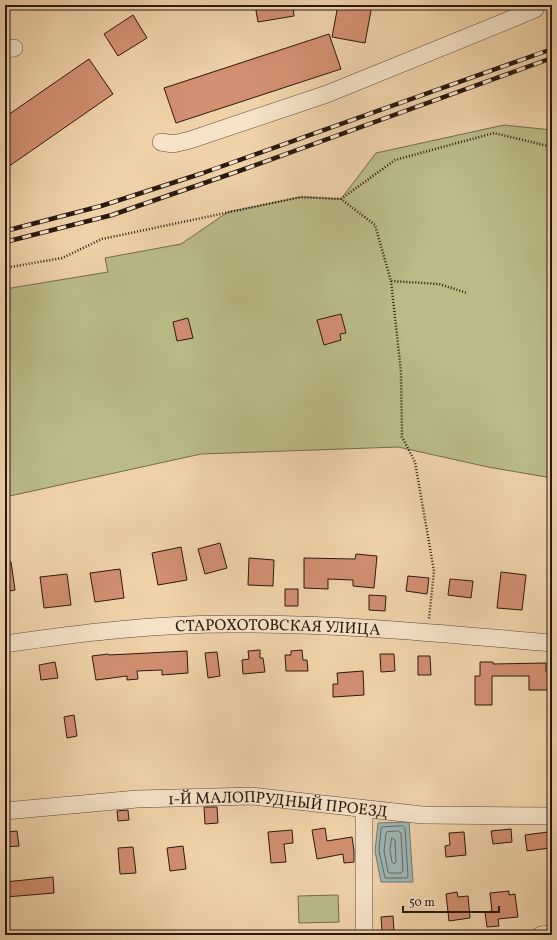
<svg xmlns="http://www.w3.org/2000/svg" width="557" height="940" font-family="Vollkorn,serif">
<style>
.green{fill:#babb87;stroke:#726a4c}
.water{fill:#9eb5b3;stroke:#6f7772}
.lines{fill:none;stroke-linecap:round;stroke-linejoin:round}
.shore{stroke:#646762;stroke-width:1}
.building{fill:#d28f71;stroke:#291910}
.minor-casing{stroke:#5b4736;stroke-width:18}
.path{stroke:#291910;stroke-width:2.5;stroke-dasharray:1 2;stroke-linecap:butt}
.minor{stroke:#f5e2c7;stroke-width:17}
.rail-casing{stroke:#291910;stroke-width:4.5}
.rail{stroke:#f5e2c7;stroke-width:3;stroke-dasharray:9;stroke-linecap:butt}
.labels{text-anchor:middle;stroke-width:3;stroke-linejoin:round;paint-order:stroke}
.street-label{font-size:16px;fill:#291910;stroke:#f5e2c7}
</style>
<rect width="100%" height="100%" fill="#f0d2a9"/>
<filter id="stains"><feTurbulence type="fractalNoise" baseFrequency=".005" numOctaves="4"/><feColorMatrix values="0 0 0 0 .2 0 0 0 0 .09 0 0 0 0 .02 0 0 0 .5 -.17"/></filter>
<radialGradient id="worn" r=".72"><stop offset=".6" stop-color="#630" stop-opacity="0"/><stop offset="1" stop-color="#630" stop-opacity=".3"/></radialGradient>
<!-- green -->
<path class="green" d="M504,125L552,130V478L488,467L398,447L201,454L5,497V289L108,272L105,258L181,244L228,212L301,197L341,199L376,153Z
M338,895L339,922L299,923L298,896Z"/>
<!-- water -->
<path class="water" d="M409,822L413,882H381L375,851L378,823Z"/>
<g class="lines">
<!-- shore -->
<path class="shore" d="M403,826L405,828L408,877L406,878H385L379,851L381,828L383,827Z
M398,831L401,833L403,871L401,873H390L388,872L384,851L386,833L387,832Z
M392,838L395,840L396,862L394,864L392,862L390,850Z"/>
</g>
<!-- building -->
<path class="building" d="M255,5H293L294,16L258,22Z
M338,5H372L365,43L332,37Z
M133,15L147,38L118,56L104,34Z
M329,34L341,69L176,123L164,88Z
M89,59L113,94L5,169V117Z
M341,314L346,333L340,334L341,340L324,345L317,320Z
M188,318L193,338L177,341L173,322Z
M220,543L227,568L205,574L198,549Z
M181,547L187,580L158,585L152,553Z
M356,554L377,556L374,588L353,586V580L328,579V589L304,588V558L355,559Z
M249,558L274,560L273,586L248,585Z
M5,562H11L15,590L5,592Z
M120,569L124,598L95,602L90,573Z
M501,572L526,575L522,610L497,608Z
M67,574L71,605L44,608L40,577Z
M408,576L429,578L427,594L406,591Z
M450,579L473,581L471,598L448,595Z
M285,589H298V606H285Z
M369,595L386,596L385,611L369,610Z
M260,650V658H263L265,672L243,674L242,660L249,659L248,651Z
M302,650L303,660H307L308,671H286L285,655H291V651Z
M187,651L188,673L162,675V670L137,671L138,679L127,680V676L96,680L92,656L108,654L109,655Z
M217,652L220,676L208,678L205,653Z
M380,654H394L395,671L381,672Z
M418,656H430L431,675H418Z
M55,662L58,678L41,680L39,665Z
M480,662H493V664L546,663V672H552V690H529V676H492V705H475V676H480Z
M363,671L364,695L333,697V684H338L337,673Z
M74,715L77,736L67,738L64,717Z
M204,807H217L218,823L205,824Z
M128,810L129,820L118,821L117,811Z
M325,828L327,841L352,837L354,851V862L344,863L343,854L317,859L312,830Z
M511,829L512,842L493,844L491,831Z
M292,830L293,843L284,844L286,862L271,863L268,832Z
M17,831L19,846L5,847V832Z
M464,832L466,855L446,857L445,846L450,845L449,833Z
M548,832L550,848L527,851L525,835Z
M183,846L186,869L170,871L167,848Z
M133,847L136,873L120,874L118,848Z
M53,877L54,893L6,897L5,882Z
M509,891V895L515,894L518,917L498,919L499,926L487,927L485,912L492,911L490,893Z
M457,892L458,897L468,896L470,918L449,921L446,894Z
M393,916L394,930L382,931L381,917Z"/>
<g class="lines">
<!-- minor casing -->
<g class="minor-casing">
<g id="minor">
<path d="M5,49L14,48"/>
<path d="M161,142L173,144L190,140L327,94L509,20L535,9L537,5"/>
<path id="s1" d="M5,644C80,633 155,624 231,624C338,623 445,634 552,643"/>
<path d="M364,809V935"/>
<path id="s2" d="M5,811L137,799L252,796L422,815L552,816"/>
<path d="M541,935L552,934"/>
</g>
</g>
<!-- path -->
<path class="path" d="M341,199L395,160L494,133L552,147
M5,268L62,258L102,239L301,197L341,199L375,225L391,281L439,284L467,293
M391,281L401,372L402,437L415,462L434,571L429,619"/>
<!-- minor -->
<use href="#minor" class="minor"/>
<!-- rail casing -->
<g class="rail-casing">
<path id="rail" d="M5,231L101,206L203,173L552,49
M5,242L112,215L239,171L552,58"/>
</g>
<!-- rail -->
<use href="#rail" class="rail"/>
</g>
<g class="labels">
<!-- street labels -->
<g class="street-label">
<text dy="6" stroke="none"><textPath href="#s1" startOffset="274">СТАРОХОТОВСКАЯ УЛИЦА</textPath></text>
<text dy="6" stroke="none"><textPath href="#s2" startOffset="274">1-Й МАЛОПРУДНЫЙ ПРОЕЗД</textPath></text>
</g>
</g>
<!-- margin -->
<rect width="557" height="940" fill="none" stroke="#f0d2a9" stroke-width="20"/>
<rect x="6" y="6" width="545" height="928" fill="none" stroke="#291910" stroke-width="2"/>
<rect x="10" y="10" width="537" height="920" fill="none" stroke="#291910"/>
<!-- scale -->
<path d="M403 906v6h96v-6" fill="none" stroke="#291910" stroke-width="2"/>
<text x="409" y="906" font-size="12" fill="#291910" stroke="#f5e2c7" stroke-width="3" paint-order="stroke">50 m</text>
<rect width="100%" height="100%" filter="url(#stains)"/>
<rect width="100%" height="100%" fill="url(#worn)"/>
</svg>
